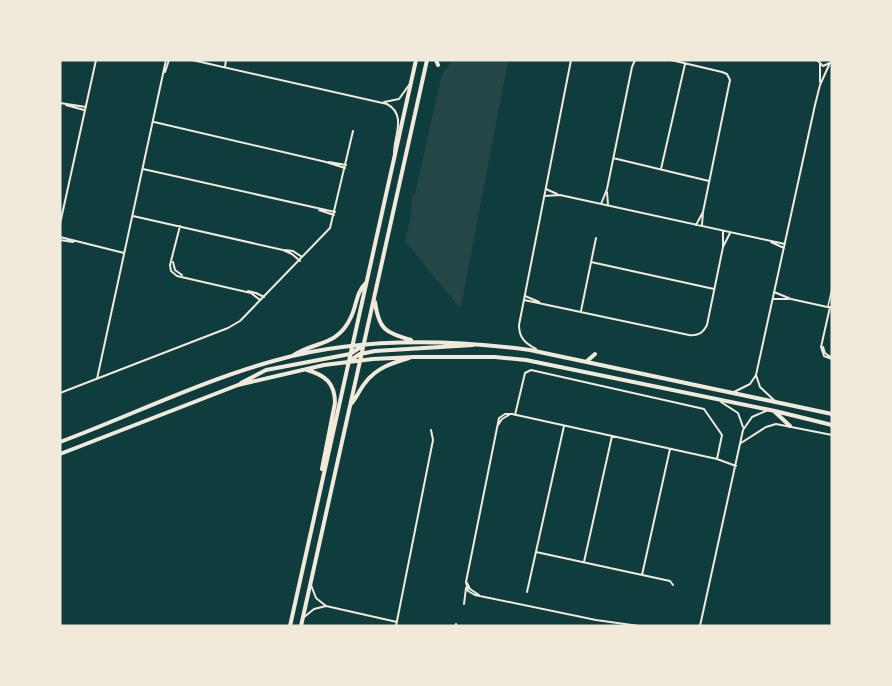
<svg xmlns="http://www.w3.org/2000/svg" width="892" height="686" font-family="Raleway,sans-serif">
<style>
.green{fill:#244646}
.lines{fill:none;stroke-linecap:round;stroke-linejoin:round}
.service{stroke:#f1e9da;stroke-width:1.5}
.minor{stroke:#f1e9da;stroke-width:2}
.primary{stroke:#f1e9da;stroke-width:4}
</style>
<rect width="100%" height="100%" fill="#0f3d3e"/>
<!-- green -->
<path class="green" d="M450,60H516L508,61L461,306L459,307L405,241L411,217L412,194H415L442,74L448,67Z"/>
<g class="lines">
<!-- service -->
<path class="service" d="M828,306L832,289"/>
<!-- minor -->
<path class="minor" d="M192,60L387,104C407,115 394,136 394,153
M671,60L722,72L727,74L730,80L703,212L702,225
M817,60L823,66L832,62
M820,64V82
M225,67L226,60
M165,72L169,60
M384,102L399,99L409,85
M60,103L86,107
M66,105L84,110
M154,122L326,162L345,168
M613,158L709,181
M329,162L346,165
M143,169L335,212
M661,169L685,64
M546,189L557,194
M607,192L608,205
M544,196L560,195L785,244
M601,204L607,189L632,67L635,60
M319,210L334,215
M133,216L283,250L292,254L300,261
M60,224L96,60
M696,225L703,212
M180,226L170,265L171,271L177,276L251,293L260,300
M60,237L124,253
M60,240L73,242
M771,242L784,248
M723,247L730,233
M285,250L293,251L302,257
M173,262L175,270L182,275
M591,262L714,289
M248,291L256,293L264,297
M774,292L791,299L832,308
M525,296L539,302
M773,299H788
M524,300L689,335C698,336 703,333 707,325L723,247V231
M830,307L821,347L824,356L832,359
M581,311L596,238
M823,347L825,353L832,358
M536,349C525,343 519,338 519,325L571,60
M756,375L760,387L775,401
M97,379L166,60
M734,392L750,384L756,375L815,105L820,85L829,65
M60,393L228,328L240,321L330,228L353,131
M721,402L738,413L743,427
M515,415L525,373L531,370L704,409L722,435L717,459
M498,425L502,419L509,415
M741,443L766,427L776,424L832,435
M536,552L670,581L673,585
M584,562L612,436
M642,575L670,449
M467,583L470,589L479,595
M311,585L316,598L326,606
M527,592L564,426
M464,604L466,588
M303,618L314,609L326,606L397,622
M396,626L433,440L431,430
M456,626V624
M639,626L596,620L475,595L468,591L466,582L499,418L505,414H512L717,459L736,466
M700,626L743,430L752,417L768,410"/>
<!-- primary -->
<path class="primary" d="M436,60L438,65
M375,302C379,330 385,332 411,340
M294,355C316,341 338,346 351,317C357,305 356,292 366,283
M349,361L360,354L375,351L473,345
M586,362L595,354
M307,370C325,375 335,383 335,403L322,469
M241,383L266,370L350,354L364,345
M351,404C357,397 360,389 365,383C376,368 392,363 409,358
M775,412L790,426
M60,442C132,415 203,380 277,360C359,337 446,339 530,350L832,414
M60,454L238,385L324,365L373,359L414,357H495L526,360L775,411L832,425
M290,626L416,60
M301,626L427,60"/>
</g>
<!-- border -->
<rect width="892" height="686" fill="none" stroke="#f1e9da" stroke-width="123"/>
</svg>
